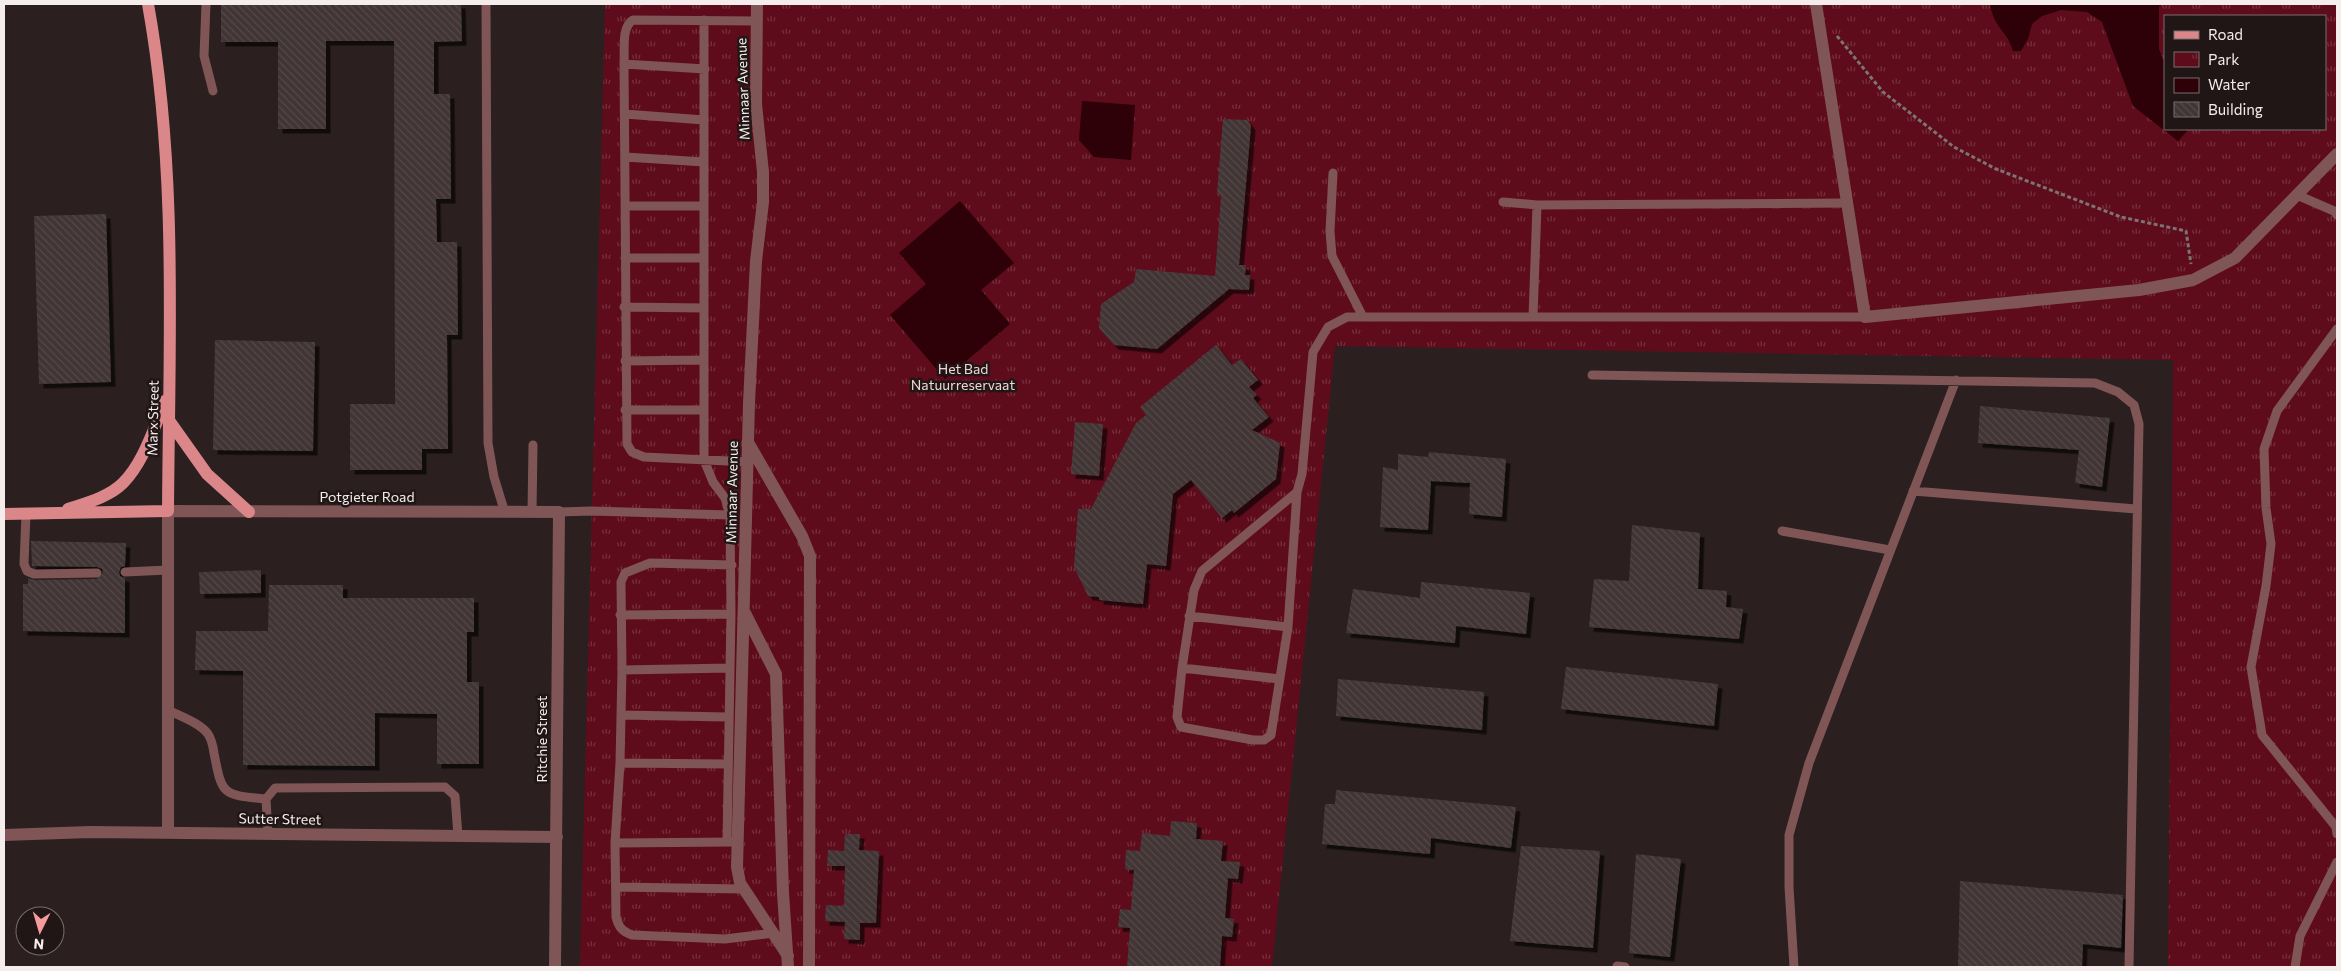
<svg xmlns="http://www.w3.org/2000/svg" width="2341" height="971" font-family="Commissioner,sans-serif">
<style>
.park{fill:url(#park-tufts);fill-rule:evenodd}
.water{fill:#2e0108}
.building{fill:url(#building-back-hatch);filter:url(#shadow)}
.lines{fill:none;stroke-linecap:round;stroke-linejoin:round}
.path{stroke:#7e7373;stroke-width:3;stroke-dasharray:4 2.5;stroke-linecap:butt}
.service{stroke:#7f5556;stroke-width:9}
.minor{stroke:#7f5556;stroke-width:12}
.primary{stroke:#db878a;stroke-width:12}
.labels{text-anchor:middle;stroke-width:5;stroke-linejoin:round;paint-order:stroke}
.street-label{font-size:14px;fill:#f5ecec;stroke:#211616}
.park-label{font-size:14px;fill:#efd4d4;stroke:#211616}
</style>
<defs>
<pattern id="park-tufts" width="24" height="20" patternUnits="userSpaceOnUse" patternTransform="scale(1.25)"><rect width="24" height="20" fill="#5e0c1b"/><path d="M3 7l-1-3M5 7V3M7 7l1-3M15 17l-1-3M17 17v-4M19 17l1-3" fill="none" stroke="#76303c"/></pattern>
<pattern id="building-back-hatch" width="6" height="6" patternUnits="userSpaceOnUse" patternTransform="scale(1.25)"><rect width="6" height="6" fill="#423535"/><path d="M-1 5l2 2M0 0l6 6M5-1l2 2" fill="none" stroke="#554949"/></pattern>
<filter id="shadow"><feDropShadow dx="4.5" dy="4.5" stdDeviation="0" flood-color="#0009"/></filter>
</defs>
<rect width="100%" height="100%" fill="#2b1f1f"/>
<!-- park -->
<path class="park" d="M605,4H2337V967H2168L2173,360L1335,346L1272,967H580ZM2165,16H2325V129H2165Z"/>
<!-- water -->
<path class="water" d="M1990,4H2162L2159,7V49L2165,64V129H2187V131L2178,141L2133,106L2102,22L2087,12L2061,10L2042,16L2032,24L2028,39L2021,51H2013C2007,30 1994,29 1990,4Z
M1082,101L1135,105L1131,160L1094,157L1079,140Z
M960,201L1014,263L981,290L1010,324L945,379L890,315L926,284L899,253Z"/>
<!-- building -->
<path class="building" d="M221,4H461L462,41L434,42V94H450L451,199H436L437,242H457L458,335H447L448,449H422V470H350V404H395L394,41H326V129H278V42H221Z
M1223,119L1247,120L1251,126L1239,265H1246L1245,275H1250L1249,290L1229,289L1157,349L1114,345L1099,328L1101,304L1134,282L1136,269L1215,276L1221,196L1217,193Z
M106,214L111,382L39,384L34,216Z
M215,340L315,342L313,451L213,450Z
M1216,345L1232,365L1241,359L1258,380L1249,387L1257,395L1253,398L1269,417L1252,430L1280,443L1276,479L1234,513L1232,510L1222,518L1191,480L1173,494L1166,566L1147,564L1143,604L1099,600V597L1088,596L1074,567L1078,509H1091L1136,423L1146,415L1140,407Z
M1980,406L2110,418L2102,487L2075,483L2079,450L1978,443Z
M1075,422L1103,424L1099,476L1071,474Z
M1429,452L1506,459L1502,517L1469,514L1470,483L1431,481L1428,530L1380,527L1383,467L1398,470V454L1428,457Z
M1632,525L1700,533L1698,589L1727,591L1726,607L1743,609L1739,639L1589,627L1594,579L1629,581Z
M31,541L126,543L125,566L121,567L119,572L120,576L125,578V633L23,631V584H28V578L34,580L97,579L103,573L102,569L97,567L32,566Z
M261,570V593L200,594L199,572Z
M1421,582L1530,593L1526,634L1456,626L1455,643L1346,633L1353,589L1420,598Z
M269,585H343V598H474V632H467V682H479V764H437V714L375,713V766L243,765V671L195,670L196,631H268Z
M1566,667L1718,684L1714,726L1561,709Z
M1338,679L1484,692L1482,730L1336,716Z
M1336,790L1516,807L1511,848L1431,838L1430,854L1322,844L1325,804H1335Z
M1171,821L1197,823L1196,839L1223,841L1221,861L1240,862L1238,879L1228,878L1225,918L1234,919L1232,937L1222,936L1220,967H1127L1130,928L1118,927L1120,909L1131,910L1134,870L1125,869L1126,850L1140,851L1142,833L1170,836Z
M845,834H860L859,850L879,851L876,923H860V940L844,939L845,922L825,921L826,905L844,906L845,866H827L828,850L844,851Z
M1521,846L1600,851L1593,948L1510,941Z
M1636,854L1681,859L1670,957L1629,953Z
M1960,881L2123,895L2121,948L2083,944L2082,967H1958Z"/>
<g class="lines">
<!-- path -->
<path class="path" d="M1837,36L1883,92L1954,147L1996,169L2121,217L2186,231L2191,264"/>
<!-- service -->
<path class="service" d="M206,4L204,56L213,91
M486,4L488,443L494,477L505,513
M704,20V460L713,482L725,498L730,515L731,614L727,842
M624,64L705,69
M625,114L704,120
M625,157L704,162
M1333,173L1330,231L1332,256L1363,317
M2297,195L2334,211L2337,215
M1503,202L1537,205L1847,203
M625,206H704
M625,258H704
M624,307L704,308
M1533,317L1537,205
M2337,329L2277,411L2264,449L2266,508L2271,544L2266,586L2251,667L2262,735L2336,827L2337,834
M625,361L704,360
M1592,375L2095,383L2118,392L2134,405L2139,424L2129,967
M625,410H704
M749,462L644,457L632,452L627,444L624,64C625,50 621,27 633,20L756,21
M1913,491L2136,509
M1297,492L1288,627L1271,735L1264,740H1253L1181,727L1177,717L1182,668L1194,590L1202,571L1297,492L1302,474L1313,352L1328,327L1347,317H1865
M532,512L533,445
M559,512L591,511L730,515
M26,514L24,564L27,571L34,574L97,573
M1782,531L1890,550
M732,565L650,563L625,573L621,582L622,670L620,763L615,843L616,917C619,928 622,931 632,935L725,939L774,933
M125,572L168,570
M620,615L731,614
M1189,616L1288,627
M1182,668L1280,679
M622,670L730,668
M168,710C180,716 200,723 208,734C212,740 213,746 214,753C222,796 223,795 266,799
M621,715L729,717
M620,763L728,764
M268,834L266,799L275,788L445,787L455,796L458,836
M615,843L733,842
M616,887L744,889
M1617,966L1625,967
M1794,967L1789,887V835L1809,763L1956,380
M2295,967L2300,936L2337,862"/>
<!-- minor -->
<path class="minor" d="M757,4L756,104L763,172V202L756,261L749,403L737,867L740,883L744,889L788,956
M1816,4L1865,317L2139,290L2193,280L2235,258L2337,154
M749,444L802,536L810,556L809,967
M745,613L776,674L783,893L788,967
M168,833V511L559,512L555,967
M4,835L90,832L557,837"/>
<!-- primary -->
<path class="primary" d="M168,419L207,474L249,512
M68,509C86,503 109,497 123,483C144,462 154,427 166,400
M4,514L168,511C169,343 178,170 148,4"/>
</g>
<g class="labels">
<!-- street labels -->
<g class="street-label">
<text transform="translate(743 89) rotate(-92)" y="5">Minnaar Avenue</text>
<text transform="translate(153 418) rotate(-89)" y="5">Marx Street</text>
<text transform="translate(732 492) rotate(-89)" y="5">Minnaar Avenue</text>
<text x="367" y="502">Potgieter Road</text>
<text transform="translate(542 739) rotate(-90)" y="5">Ritchie Street</text>
<text transform="translate(280 819) rotate(1)" y="5">Sutter Street</text>
</g>
<!-- park labels -->
<g class="park-label">
<text x="963" y="374">Het Bad<tspan x="963" dy="16">Natuurreservaat</tspan></text>
</g>
</g>
<!-- border -->
<rect width="2341" height="971" fill="none" stroke="#f5ecec" stroke-width="10"/>
<!-- legend -->
<rect x="2164" y="15" width="162" height="115" fill="#211616" stroke="#766c6c"/>
<rect x="2174" y="31" width="25" height="8" fill="#db878a" stroke="#766c6c"/>
<text x="2208" y="40" font-size="15" fill="#f5ecec">Road</text>
<rect x="2174" y="52" width="25" height="15" fill="url(#park-tufts)" stroke="#766c6c"/>
<text x="2208" y="65" font-size="15" fill="#f5ecec">Park</text>
<rect x="2174" y="78" width="25" height="15" fill="#2e0108" stroke="#766c6c"/>
<text x="2208" y="90" font-size="15" fill="#f5ecec">Water</text>
<rect x="2174" y="102" width="25" height="15" fill="url(#building-back-hatch)" stroke="#766c6c"/>
<text x="2208" y="115" font-size="15" fill="#f5ecec">Building</text>
<!-- north arrow -->
<g transform="translate(40 931) rotate(185)"><circle r="24" fill="#211616" stroke="#766c6c"/>
<path d="M0-4L9 19L0 12L-9 19Z" fill="#f59b9e"/>
<text y="-8" font-size="14" font-weight="bold" text-anchor="middle" fill="#f5ecec">N</text>
</g>
</svg>
